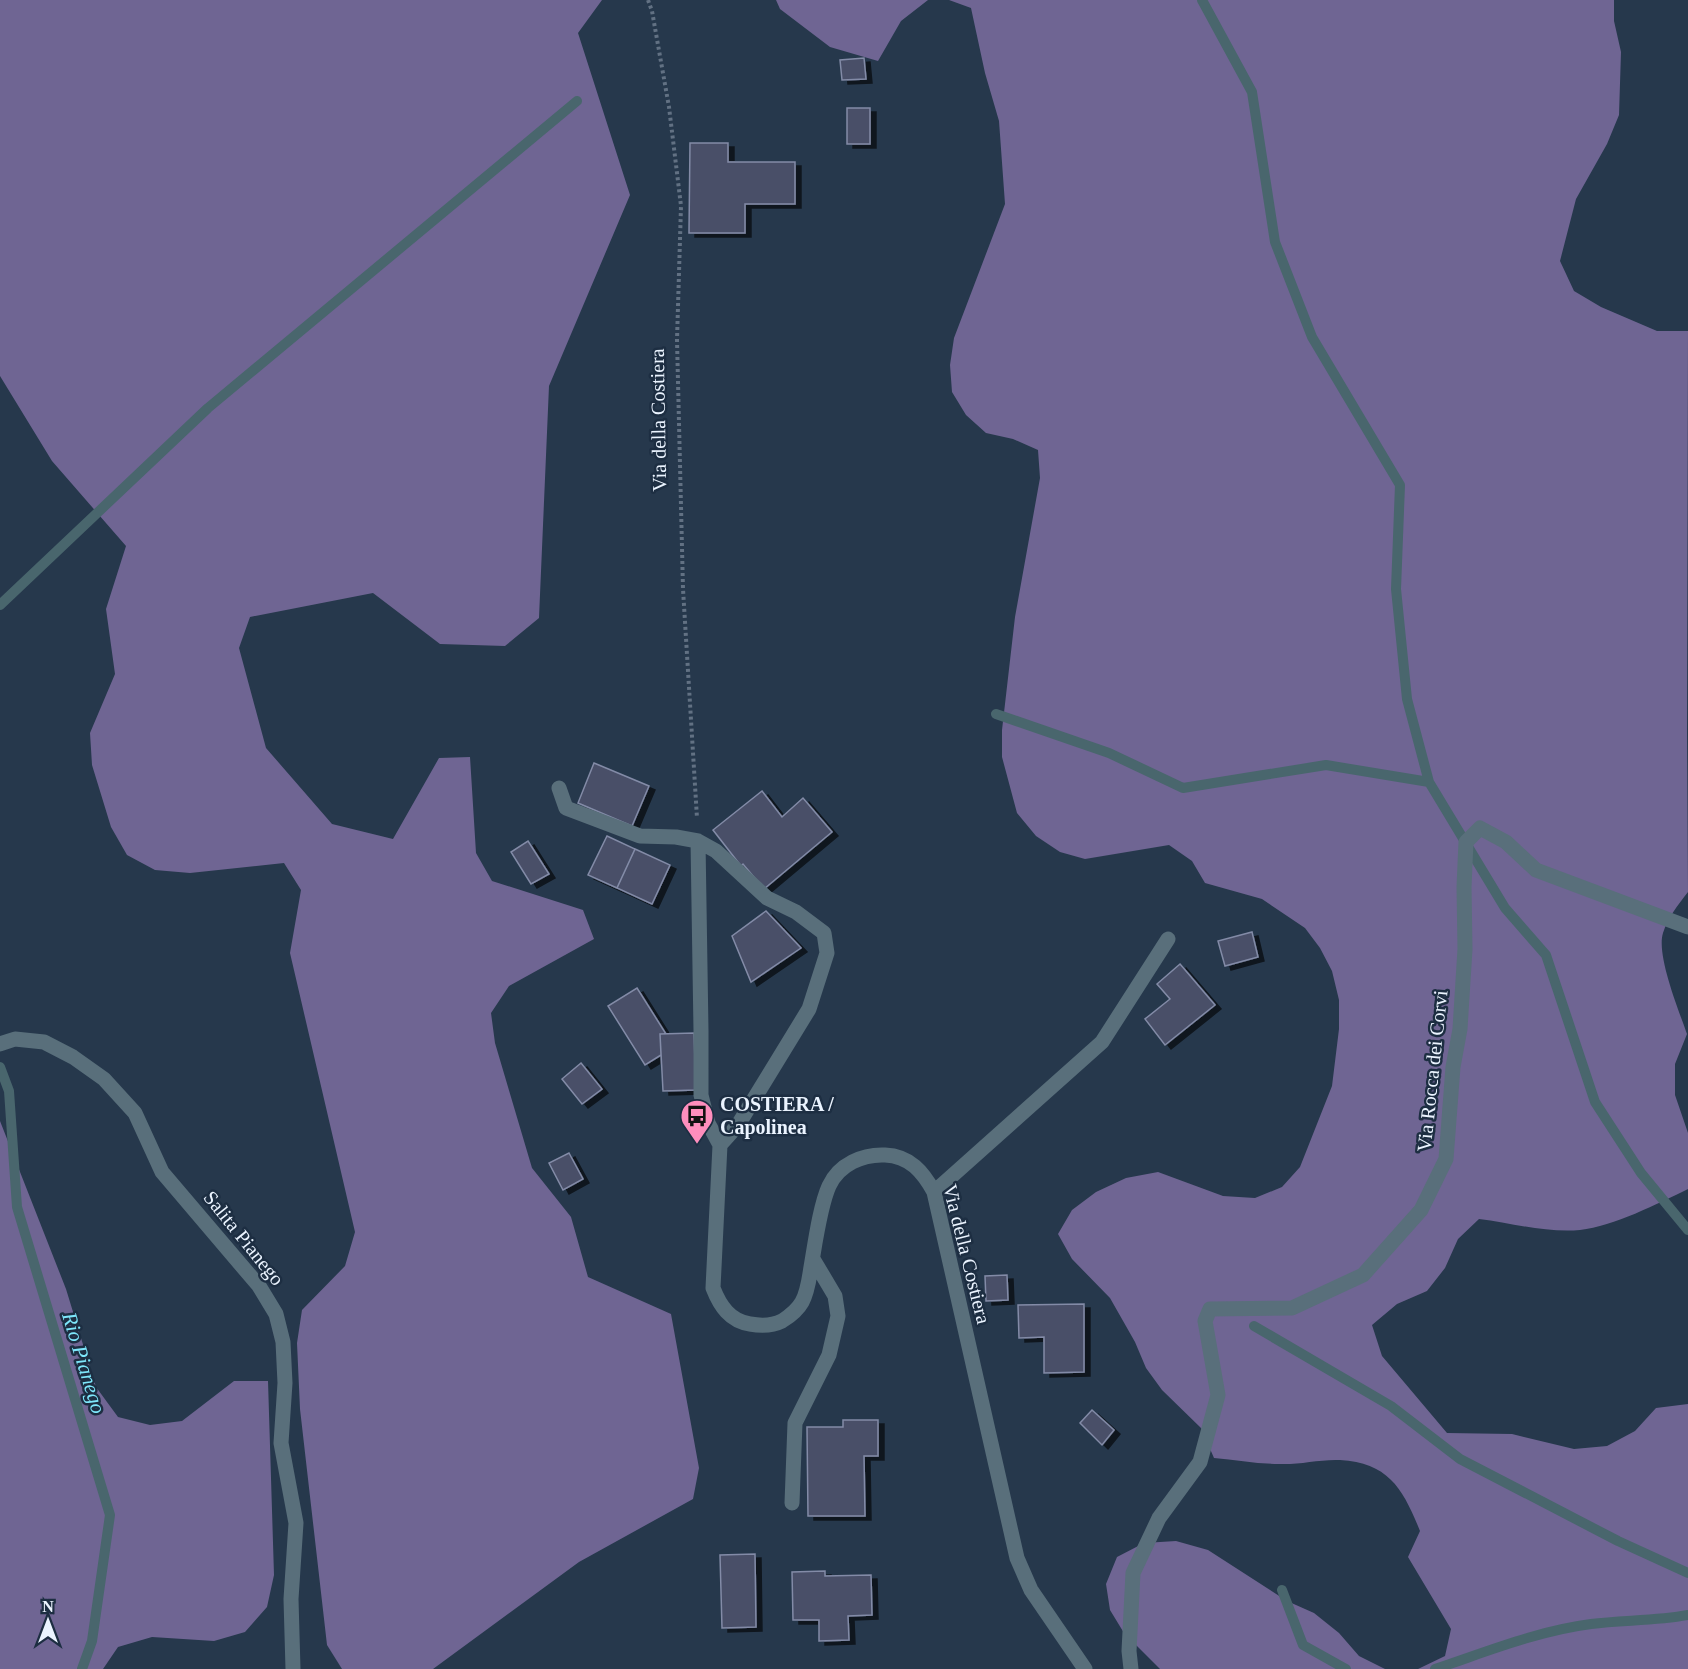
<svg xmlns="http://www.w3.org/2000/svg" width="1688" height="1669" font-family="'Times New Roman',serif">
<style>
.forest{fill:#6f6593}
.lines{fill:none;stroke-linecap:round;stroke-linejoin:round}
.stream{stroke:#49666d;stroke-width:10}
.building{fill:#484f68;stroke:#838ba7;stroke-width:1.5;filter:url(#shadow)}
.path{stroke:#627183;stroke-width:4;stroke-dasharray:3 3;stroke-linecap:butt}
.minor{stroke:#596f7b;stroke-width:15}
.labels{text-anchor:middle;stroke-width:5;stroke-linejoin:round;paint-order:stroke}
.street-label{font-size:20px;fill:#ebf4ff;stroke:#1d2e42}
.poi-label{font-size:20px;font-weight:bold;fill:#ebf4ff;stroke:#1d2e42;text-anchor:start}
.water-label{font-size:21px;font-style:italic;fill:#7ee7fb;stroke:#1d2e42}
</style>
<defs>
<filter id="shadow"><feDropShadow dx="6" dy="4" stdDeviation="0" flood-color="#0009"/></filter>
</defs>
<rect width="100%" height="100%" fill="#26384c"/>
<!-- forest -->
<path class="forest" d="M0,0H602L578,33L630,195L549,386L539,618L505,646L440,644L373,593L250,617L239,648L266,748L332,824L393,839L439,758L470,757L476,853L492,881L583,910L594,939L509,986L491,1013L495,1043L532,1168L571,1217L588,1277L671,1314L699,1468L693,1499L579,1562L433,1669H342L327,1645L300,1409L297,1343L302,1310L345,1266L355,1232L290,953L301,890L284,863L190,873L155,870L127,855L111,827L92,765L90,733L115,674L106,609L126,546L52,461L0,376Z
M776,0H928L901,21L878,61L830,47L780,9Z
M949,0H1614V21L1621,52L1619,115L1607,144L1576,199L1560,261L1574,291L1601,307L1657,331H1688L1687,732L1688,892C1678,905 1668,917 1663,933C1656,955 1679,1011 1687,1034L1675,1064V1095L1688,1133V1189C1657,1204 1614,1226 1580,1230C1547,1233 1511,1223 1479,1219L1458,1239L1445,1268L1427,1291L1397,1304L1372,1325L1382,1356L1447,1433L1512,1434L1574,1449L1607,1446L1635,1431L1656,1408L1688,1404V1669H1418L1445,1656L1451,1629L1408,1557L1420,1531C1403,1489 1389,1463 1340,1460C1320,1459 1299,1465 1279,1464C1258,1464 1236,1460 1214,1458L1201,1428L1162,1390L1146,1368L1135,1342L1110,1298L1072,1259L1058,1234L1072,1210L1096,1192L1126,1178L1158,1172L1223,1196L1255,1198L1282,1187L1300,1167L1332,1086L1339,1029V1000L1332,971L1320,948L1305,928L1262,899L1205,883L1192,861L1169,845L1085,859L1060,852L1036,836L1017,813L1002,757V730L1015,617L1040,478L1038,450L1013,439L986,433L966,415L952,392L950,365L954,338L1005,204L999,121L985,73L971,8Z
M0,1121L66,1289L96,1387L118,1417L150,1425L182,1421L234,1381H268L274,1575L267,1607L245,1632L214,1641L152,1637L118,1647L103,1669H0Z
M1176,1541L1208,1550L1287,1601L1314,1613L1339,1633L1359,1656L1385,1669H1160L1124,1633L1110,1610L1106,1584L1117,1557L1144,1543Z"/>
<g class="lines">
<!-- stream -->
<path class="stream" d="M1202,0L1252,92L1275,242L1312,337L1400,485L1396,589L1407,699L1429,782L1505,908L1546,955L1595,1102L1641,1173L1688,1230
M0,605L208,408L577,101
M996,714L1109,753L1183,788L1326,765L1429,782
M0,1067L9,1091L17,1207L110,1515L92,1641L82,1669
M1254,1326L1391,1406L1460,1459L1618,1541L1688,1573
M1282,1590L1303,1645L1346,1669
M1435,1669C1486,1652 1537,1631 1591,1624C1623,1620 1656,1621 1688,1615"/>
</g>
<!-- building -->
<path class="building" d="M864,58L866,79L842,80L840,60Z
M847,108H870V144H847Z
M690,143H728V162H795V204H745V233H689Z
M594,763L649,786L632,826L578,803Z
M762,791L782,817L803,798L832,832L764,889L743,864L741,866L713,830Z
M607,836L635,849L617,888L588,875Z
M528,841L549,874L531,884L511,852Z
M635,849L670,865L652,904L617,888Z
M766,911L801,948L751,982L732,936Z
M1252,932L1258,957L1225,966L1218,941Z
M1180,964L1215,1005L1165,1045L1145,1019L1170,999L1157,984Z
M637,988L666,1034H660L661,1055L645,1065L608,1006Z
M694,1033L696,1090L663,1091L660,1034Z
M581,1063L602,1089L582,1104L562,1079Z
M569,1153L583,1179L563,1190L549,1163Z
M1007,1275L1008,1300L986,1301L985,1276Z
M1084,1304V1372L1044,1373V1337L1019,1338L1018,1305Z
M1092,1410L1114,1430L1102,1445L1080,1423Z
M843,1420H878V1456H864L865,1516H808L807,1427H843Z
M755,1554L756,1627L722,1628L720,1555Z
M825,1571V1576L871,1575L872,1615L848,1616L849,1640L819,1641V1620H793L792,1572Z"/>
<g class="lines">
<!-- path -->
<path class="path" d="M648,0L652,11L669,107L681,206L677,340L683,589L697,818"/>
<!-- minor -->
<path class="minor" d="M559,788L566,808L640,836L676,837L698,841L716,851L767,898L796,912L824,933L827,953L809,1009L738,1125L720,1145L713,1288C720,1306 730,1321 750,1324C761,1326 772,1326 782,1321C790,1316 797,1311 802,1302C808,1291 809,1279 811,1267C815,1244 820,1206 829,1186C839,1164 863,1154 885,1155C910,1156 923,1172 934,1192L1017,1558L1031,1590L1085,1669
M698,841L701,1031V1095L708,1123L720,1145
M0,1044L15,1039L44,1042L73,1057L104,1079L135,1113L162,1172L259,1286L276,1314L283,1342L285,1383L281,1443L296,1523L291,1599L293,1669
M934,1192L1102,1042L1168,939
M792,1503L795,1423L829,1355L838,1316L835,1296L813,1259
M1131,1669L1129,1651L1133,1573L1159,1518L1200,1462L1218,1395L1205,1321L1210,1309L1292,1308L1363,1275L1421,1210L1446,1159L1453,1067L1460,1029L1465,949L1464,887L1466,842L1480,828L1506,842L1536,870L1688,927"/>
</g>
<!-- icons -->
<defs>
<g id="bus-pin" transform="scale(1.725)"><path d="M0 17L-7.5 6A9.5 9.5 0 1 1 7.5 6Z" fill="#fe8ebd" stroke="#1d2e42"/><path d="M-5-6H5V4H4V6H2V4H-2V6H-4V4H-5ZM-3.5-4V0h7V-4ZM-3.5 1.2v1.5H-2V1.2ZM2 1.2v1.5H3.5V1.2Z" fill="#111"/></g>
</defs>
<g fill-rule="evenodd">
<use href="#bus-pin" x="697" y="1116"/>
</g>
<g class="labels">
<!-- street labels -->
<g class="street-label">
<text transform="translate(658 420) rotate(-91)" y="7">Via della Costiera</text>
<text transform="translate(1432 1071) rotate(-84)" y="7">Via Rocca dei Corvi</text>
<text transform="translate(244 1238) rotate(51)" y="7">Salita Pianego</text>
<text transform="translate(967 1254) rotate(76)" y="7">Via della Costiera</text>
</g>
<!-- poi labels -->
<g class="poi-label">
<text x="720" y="1111">COSTIERA /<tspan x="720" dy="23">Capolinea</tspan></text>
</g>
<!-- water labels -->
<g class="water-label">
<text transform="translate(84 1363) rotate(73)" y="7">Rio Pianego</text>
</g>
</g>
<!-- north arrow -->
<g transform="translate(48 1621)" stroke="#1d2e42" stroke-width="4.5" paint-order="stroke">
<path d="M0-4.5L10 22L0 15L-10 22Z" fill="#ebf4ff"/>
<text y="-9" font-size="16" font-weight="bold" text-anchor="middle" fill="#ebf4ff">N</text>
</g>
</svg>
